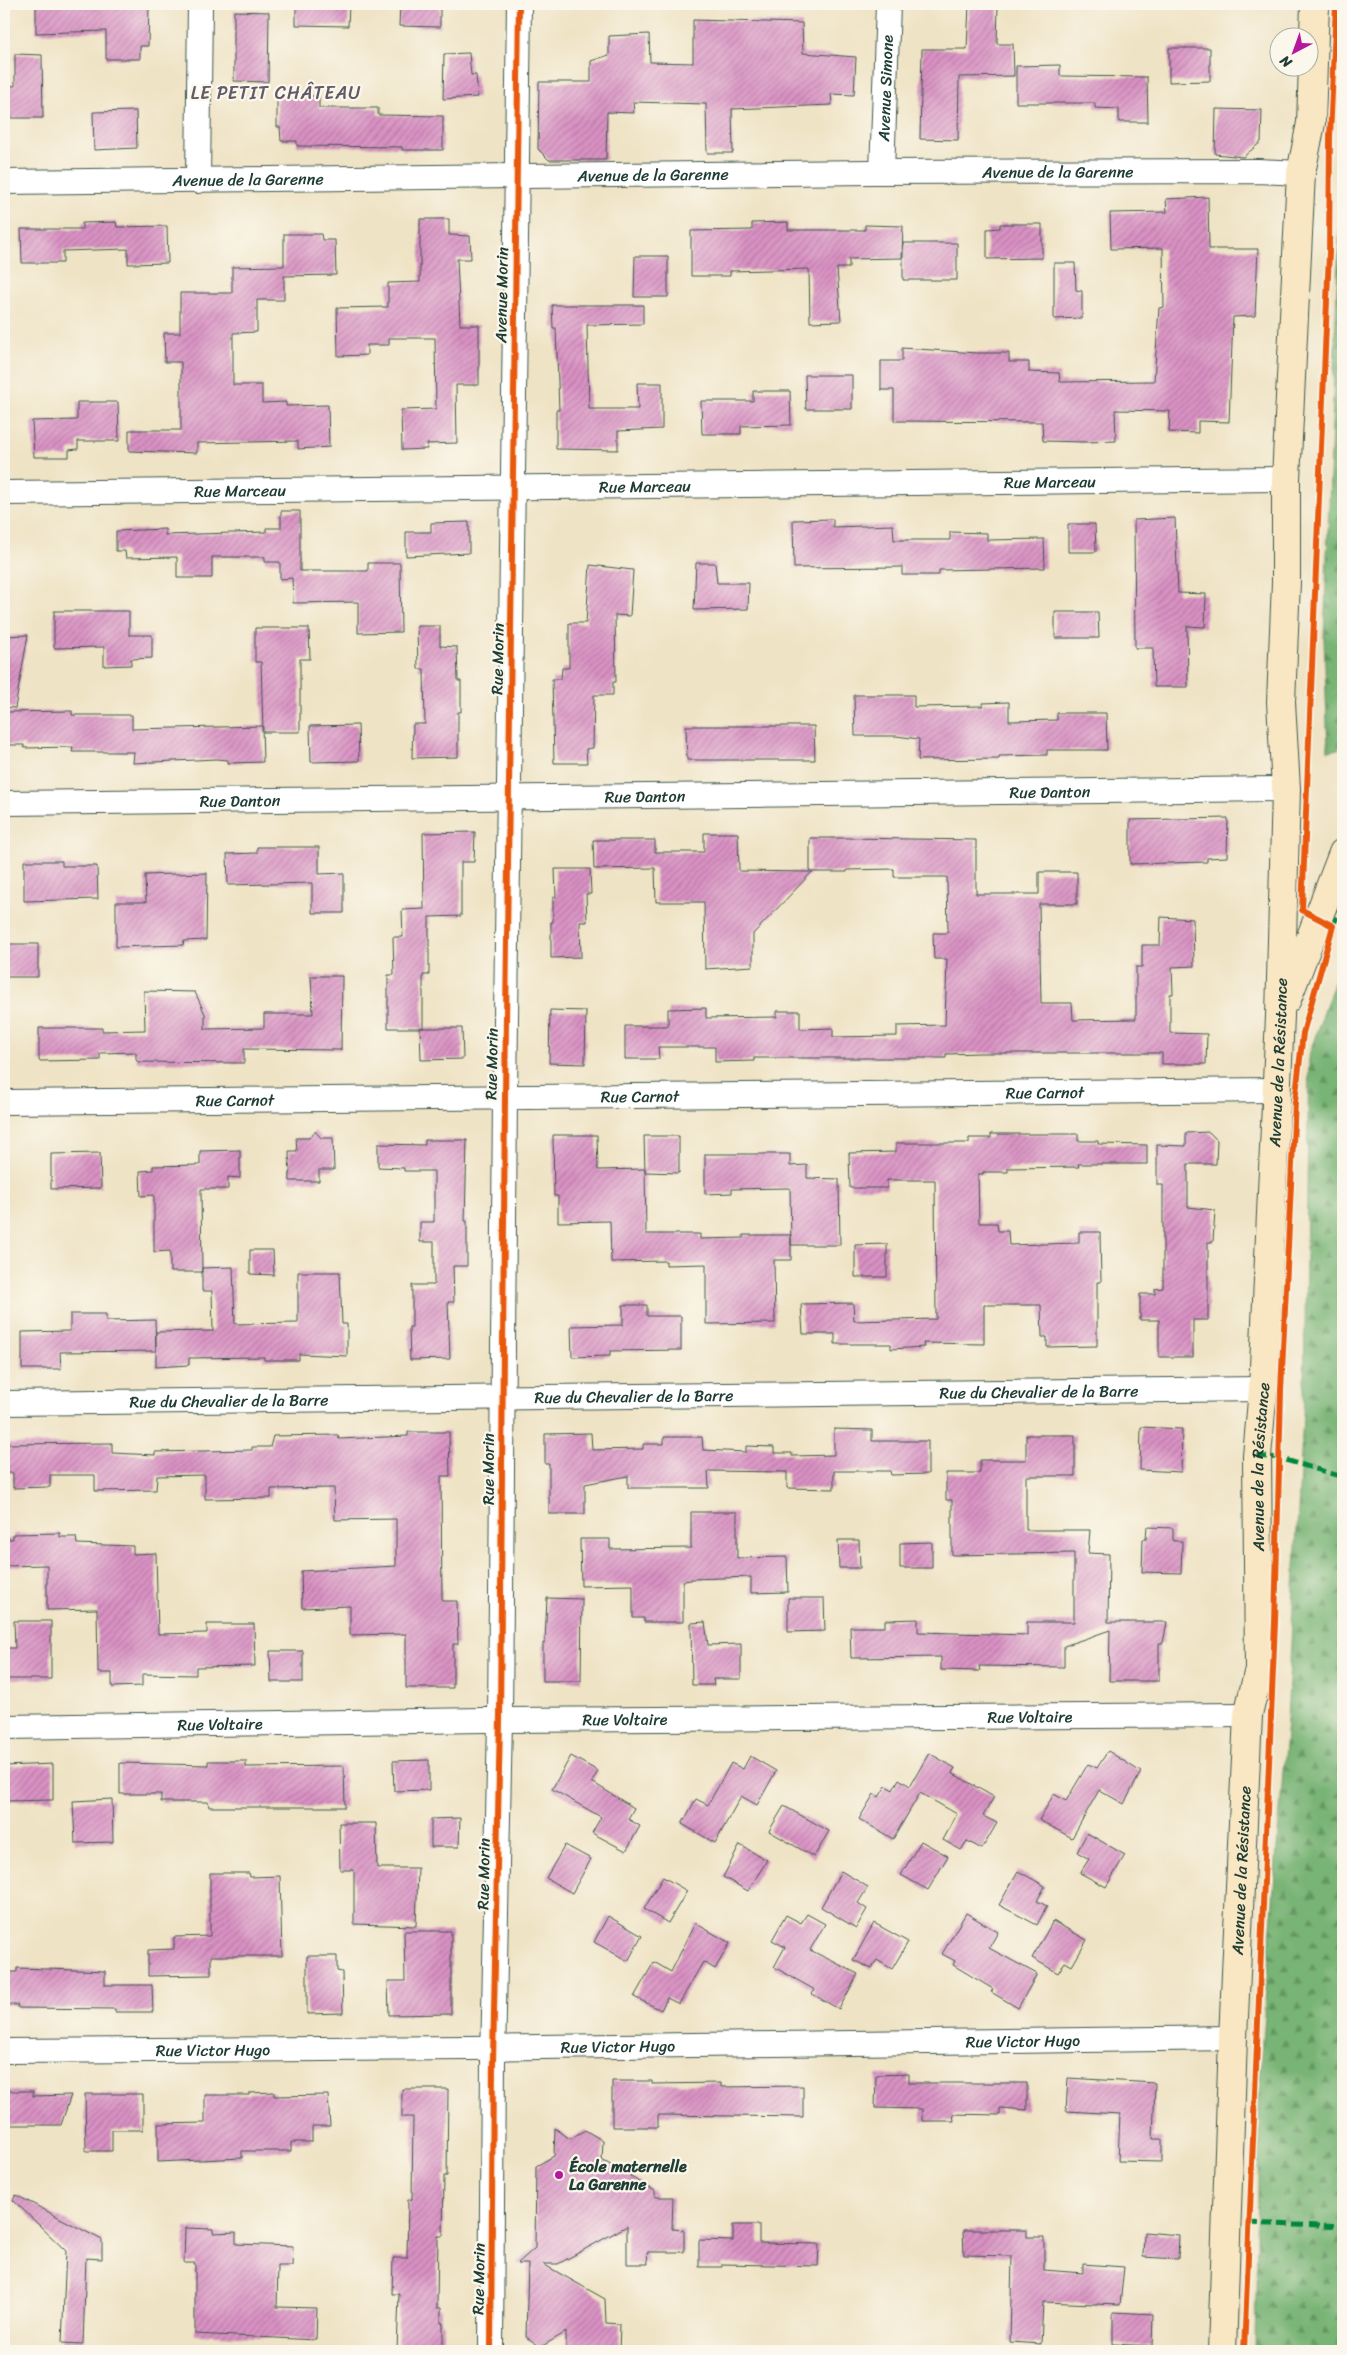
<svg xmlns="http://www.w3.org/2000/svg" width="1347" height="2355" font-family="Sriracha,sans-serif">
<style>
.forest{fill:url(#forest-firs);stroke:#4c7854}
.building{fill:url(#building-hatch)}
.lines{fill:none;stroke-linecap:round;stroke-linejoin:round}
.minor-casing{stroke:#3e564a;stroke-width:26}
.secondary-casing{stroke:#3e564a;stroke-width:30}
.minor{stroke:#fff;stroke-width:24}
.secondary{stroke:#f9e7c3;stroke-width:28}
.quiet{stroke:#00873e;stroke-width:5;stroke-dasharray:10 5;stroke-linecap:butt}
.cycleway-casing{stroke:#fbf7ec;stroke-width:9}
.cycleway{stroke:#e8590c;stroke-width:6}
.poi-dot{fill:#b5179e;stroke:#fbf7ec;stroke-width:2}
.labels{text-anchor:middle;stroke-width:4.5;stroke-linejoin:round;paint-order:stroke}
.street-label{font-size:16px;fill:#1f3d34;stroke:#fbf7ec}
.poi-label{font-size:16px;font-weight:bold;fill:#1f3d34;stroke:#fbf7ec;text-anchor:start}
.neighbourhood-label{font-size:18px;letter-spacing:1px;fill:#605b66;stroke:#fbf7ec}
</style>
<defs>
<pattern id="forest-firs" width="22" height="20" patternUnits="userSpaceOnUse" patternTransform="scale(1.25)"><rect width="22" height="20" fill="#78b474"/><path d="M5 1l3.5 6h-7zM16 11l3.5 6h-7z" fill="#629460"/></pattern>
<pattern id="building-hatch" width="6" height="6" patternUnits="userSpaceOnUse" patternTransform="scale(1.25)"><rect width="6" height="6" fill="#da92c4"/><path d="M-1 1l2-2M0 6l6-6M5 7l2-2" fill="none" stroke="#b078a0"/></pattern>
</defs>
<rect width="100%" height="100%" fill="#fbf7ec"/>
<filter id="ink" filterUnits="userSpaceOnUse"><feTurbulence type="fractalNoise" baseFrequency=".02" numOctaves="2"/><feDisplacementMap in="SourceGraphic" scale="10" xChannelSelector="R" yChannelSelector="G"/><feConvolveMatrix kernelMatrix="1 2 1 2 8 2 1 2 1" color-interpolation-filters="sRGB"/></filter>
<filter id="wash" filterUnits="userSpaceOnUse"><feTurbulence type="fractalNoise" baseFrequency=".0096" numOctaves="4" result="noise"/><feDisplacementMap in="SourceGraphic" scale="20" xChannelSelector="R" yChannelSelector="G"/><feGaussianBlur stdDeviation="1.12" result="paint"/><feColorMatrix in="noise" values="0 0 0 0 0 0 0 0 0 0 0 0 0 0 0 0 0 1.4 0 .05"/><feComposite in="paint" operator="in"/></filter>
<g filter="url(#wash)">
<rect width="100%" height="100%" fill="#efe3c5"/>
<!-- forest -->
<path class="forest" d="M1343,133V748L1328,751L1324,638Z
M1343,957V2351H1255L1260,2068L1287,1720L1304,1397L1309,1055Z"/>
<g id="blocks">
<!-- building -->
<path class="building" d="M36,4H149L148,46H140V59H106V31L36,33Z
M296,4H349L348,26L296,25Z
M400,4H440V27L399,26Z
M969,4H998L997,44H1013L1014,76L959,77L958,140L920,139L922,49H967Z
M234,11L269,12L268,82L234,81Z
M693,20L802,23L803,53L856,57L854,95L831,94L832,105L732,109L733,153H707L706,104L633,102L634,113L607,112L606,160H549L538,149L539,82H591V61L609,55V36L649,34L650,62L693,63Z
M1169,48H1210V81L1169,82Z
M469,53L471,75H476L478,97L443,99L444,54Z
M15,54L42,55L43,118H4V85L15,86Z
M1060,65V76L1147,77L1148,122H1119V109L1095,108V103H1016V66Z
M319,96V108H378V115L443,116V150H402V147L297,146V141H281L280,127H277V97Z
M1216,109L1262,110L1261,142L1243,157L1215,154Z
M136,111L137,148L94,150L93,112Z
M1208,197L1209,249H1258L1255,316L1233,317L1229,422L1198,421V433L1169,432L1170,411L1115,410L1116,441L1087,442L1043,441L1042,422L894,421V390H881V361H902V348L977,353H1009V362H1029V372L1059,373L1060,382L1154,381L1159,308L1164,307L1163,248L1111,249L1110,213L1167,212L1166,199Z
M420,219H449V235L470,236L471,259H457L460,325H479V385H456L457,443L427,444V449L402,450L401,410L436,409L435,338H389V345H367V355L338,356L337,308L388,307V283L420,282Z
M116,222L117,227L167,226L168,263L128,264V249L63,251V263H22L21,229H82V223Z
M788,222V230H865V225L903,226L902,258L849,259V268H837L841,321L810,322L809,269L730,271V276H691V231L752,230V223Z
M1000,224H1042V258L987,259V229L1000,228Z
M284,234H321L322,240H335L336,275L284,276V300H257V332L233,333V385H262V403L286,402V406L328,405L329,447L298,449V441L197,443V453L129,451V430H181V362H165L164,333H180V293H232V267L284,266Z
M903,243H957V280H903Z
M635,256H668V297H634Z
M1054,263H1075L1076,290L1082,291V318L1054,319Z
M552,305H643V324L587,325L589,409H638L637,383H662V429L618,431V450L556,449V410H559L556,328H553Z
M805,375H852V409H806Z
M753,391H790L791,425L741,426V434H702L701,401H753Z
M77,402H118L119,441H78V449L69,450V457H34L32,421L77,420Z
M281,511H300V571H368V563H400L401,632L358,633V602L293,603L292,578L280,579V562H265V557H212V578H177V557L126,558L125,551H116V531L165,529V535L266,532V528H281Z
M1175,518L1178,593L1206,594L1205,627L1187,626L1188,687H1154L1153,648H1135L1134,520Z
M833,519V527L893,525L894,540H950V532L987,533V540L1044,539L1045,568L939,570V575H902V567L794,568L793,520Z
M469,522V553L406,556V532H431V523Z
M1068,524H1095L1096,552H1068Z
M696,563H715L717,583H749L748,609L694,610Z
M590,565L633,570L630,616L615,615L616,682H613V695H594L593,748L586,749L587,763H554L552,679H561L562,668H569V623H586Z
M54,611H129V635H152V658L131,659V665L104,666V647L54,648Z
M1055,612H1098L1099,638H1055Z
M417,626H440V646L457,647L458,681H461V712H458V757L412,758L413,724H425L424,669H418Z
M255,628H309L310,659H300V732H263L261,662H255Z
M28,635L15,708L4,707V636Z
M854,695H914V707L983,706V703L1009,702V721L1057,720V713H1106L1107,750H1047V755L999,756V759L918,760L919,739L896,736H855Z
M72,711V715H132V729L262,726L263,762L228,763V760L216,759L133,763L134,752H72L73,747L24,748V745H4V712Z
M358,725L359,761L311,762L310,726Z
M686,726H814L815,760H687Z
M1228,818L1227,857L1207,858V862L1130,864V820Z
M475,832L474,862H461V916L429,917V975H423V1028H388V975H394L393,937H403L402,910L424,909L423,833Z
M704,833H738L739,871L810,872V838H847L976,840V894H1039V872H1077V904H1039L1041,1003H1072L1073,1020L1136,1019V967H1142V945H1160L1161,917L1193,919L1194,966L1172,967L1173,994H1170V1033L1207,1034L1206,1064H1162V1053H980L946,1054V1058H754V1061L715,1062V1047H658L659,1059H625V1026H668V1009L706,1008V1018L777,1017V1011H800V1029L833,1028V1037L897,1036V1026L945,1025L947,959H934L933,933H948L947,877H894V869L847,870V872H812L753,934V966L705,969L704,902H656L655,868L594,869L593,840H655V852H704Z
M257,847H319V874L344,873V913H312V883L228,885L227,854L257,853Z
M24,861H62V866H97L98,899L24,901Z
M555,869H590L591,894H586L587,922H580L581,957L551,958V922H553V897H556Z
M207,873L206,940L184,941L183,945L116,947V902H146L145,875Z
M4,944H38V977H4Z
M311,976H342L341,1050L244,1049V1063L138,1062L136,1060V1052L100,1053V1060L39,1061V1028H102V1031L145,1030L144,991L195,992L205,1014V1029L264,1028V1014H313Z
M550,1010L586,1011L585,1064L549,1063Z
M420,1028H462L463,1059L421,1060Z
M315,1131L321,1138H333L334,1170H319V1181H290L289,1151H297L296,1138H309Z
M1209,1132L1217,1140L1216,1164H1188V1207L1215,1210L1213,1242H1208V1320H1193V1357H1159V1320H1140V1294H1155V1289L1163,1288V1185H1157V1145L1186,1146V1133Z
M991,1134H1078V1141H1098V1144L1147,1145V1164H1078L1079,1167L1008,1168V1172H983V1174H978L979,1223H997L998,1231H1008L1009,1245L1079,1243V1232H1100L1101,1282H1097V1346L1047,1347V1337H1042L1041,1305H984V1344L923,1343L924,1347L891,1349V1344H835V1334H803L801,1304L853,1303L854,1321L936,1319L935,1180H887V1188H850L849,1153L896,1152V1143H969V1138H991Z
M553,1135H597L598,1170L645,1169L646,1234H700V1239L743,1238V1235H791V1260H774L775,1323L706,1324V1264L666,1265V1261L611,1262L610,1221L558,1222V1196H554Z
M644,1136H679V1173L645,1172Z
M425,1140H467L465,1221H467V1266H453L454,1302H448L450,1359L410,1360L409,1327H412V1285H434V1242H420V1222H434V1171H404V1168L378,1167V1144L425,1145Z
M240,1150V1178L228,1177V1189H201L202,1272H170V1251L154,1252V1195L141,1196L140,1171L153,1170V1166L200,1165V1151Z
M100,1153L101,1188L51,1189V1154Z
M705,1154H790V1166L807,1165V1178L839,1179L840,1245H791L790,1188L732,1189V1193L705,1194Z
M887,1244V1277H855V1245Z
M250,1250H273L274,1275L250,1274Z
M233,1267L235,1324L298,1323V1272H340L342,1324H347V1356L299,1354V1360H264V1357L189,1358V1365L156,1367V1332L213,1331L212,1291H202V1268Z
M623,1305H647V1316H681V1350L610,1351V1356L572,1357L571,1326L623,1325Z
M70,1314H106V1321L155,1320L156,1351L60,1352L61,1369H22V1332L70,1331Z
M1141,1427L1182,1429L1181,1472L1140,1470Z
M834,1429L872,1430V1441H928V1474L891,1475L890,1471H834V1489L787,1488V1472L708,1471L709,1488H628V1476L585,1484V1514H549V1464H545V1434L591,1433L592,1450L643,1449V1444H664V1437H702L703,1450L746,1452V1446L774,1447V1453H792V1456L834,1455Z
M408,1432H449L450,1476H441L442,1601H457L458,1644H453V1688H406V1634L350,1635V1606L302,1608L301,1571L396,1566V1519L335,1520L334,1488L271,1489V1498L205,1499V1475L157,1476L156,1490L95,1491V1475H50V1487L13,1488V1473H4V1444L112,1443V1453L155,1455V1452L252,1450V1447H270L273,1436L338,1435L339,1439L408,1436Z
M1026,1435H1075V1476H1026V1530H1090L1088,1553L1109,1554L1108,1622H1167L1163,1643H1159V1681H1109L1110,1630L1064,1646V1667L979,1666L980,1671L941,1670V1657L851,1658L850,1627H885V1620L918,1619V1632L1027,1635V1622H1074V1553L952,1555V1500H946V1473H980V1460H1026Z
M691,1512H737V1558L787,1557L788,1592L751,1593V1577L691,1579V1580L683,1581V1622H644V1618H633V1585L581,1586L580,1539H610V1549L691,1548Z
M1147,1527L1173,1528V1541H1182L1181,1573L1142,1572L1143,1539H1146Z
M60,1533V1537H76L77,1544L133,1546V1554L156,1553L158,1634L207,1633V1624H254L255,1666L196,1667V1675L142,1674V1686L112,1687V1673H98L97,1609L47,1610V1565L4,1566V1539H13V1534Z
M838,1540H859L860,1568H839Z
M932,1542V1568H900V1543Z
M547,1598L582,1599L581,1681H543V1643H545Z
M788,1598H824L825,1631L788,1632Z
M14,1621H51V1679H4V1648H15Z
M705,1622L708,1645L741,1644V1679H713L714,1685H692L691,1623Z
M270,1651H303V1682H271Z
M1108,1751L1141,1772L1124,1804L1099,1790L1072,1838L1039,1820L1054,1794L1066,1801L1088,1764L1097,1768Z
M929,1753L955,1768L952,1773L994,1797L983,1816L997,1823L982,1849L967,1841L961,1850L943,1840L957,1814L920,1793L893,1839L859,1819L874,1794L879,1797L886,1786L893,1790L899,1779L910,1786Z
M571,1756L598,1771L592,1782L634,1808L628,1819L640,1826L626,1851L592,1833L601,1817L552,1789Z
M750,1756L776,1771L757,1805L741,1796L715,1843L682,1824L696,1799L708,1805L731,1763L743,1769Z
M429,1760V1790L394,1791L393,1761Z
M208,1761H246V1767L344,1766L345,1807H209L208,1802H161V1794H120V1763L208,1765Z
M53,1764V1800L4,1801V1766Z
M112,1799L113,1842L75,1843L73,1801Z
M784,1806L829,1831L814,1857L769,1831Z
M460,1818L459,1847H431V1819Z
M339,1823H376L377,1868H418L416,1926L354,1924V1870H340Z
M1087,1833L1125,1855L1106,1887L1080,1873L1089,1859L1077,1852Z
M921,1841L948,1856L928,1890L901,1875Z
M565,1845L591,1859L572,1893L546,1878Z
M740,1845L767,1860L748,1891L723,1877Z
M841,1871L868,1887L858,1903L867,1909L856,1928L821,1907Z
M1018,1871L1045,1886L1037,1901L1047,1906L1037,1925L999,1905Z
M210,1873H249L250,1877L280,1876L282,1956H211V1975L148,1976V1950L174,1949V1937L210,1936Z
M663,1877L687,1891L668,1923L644,1909Z
M966,1913L998,1932L989,1948L1037,1974L1018,2008L991,1992L993,1989L953,1965L955,1961L942,1954Z
M807,1914L825,1924L810,1950L858,1974L839,2009L812,1994L815,1990L774,1967L785,1947L772,1940L786,1915L801,1923Z
M608,1916L642,1936L628,1961L594,1942Z
M1053,1921L1087,1940L1072,1966L1065,1962L1058,1973L1032,1958Z
M695,1923L730,1943L715,1969L703,1962L679,2004L667,1998L661,2010L634,1997L654,1962L671,1972Z
M874,1923L908,1942L892,1969L877,1960L872,1969L853,1960Z
M404,1931H451V2014L389,2015L388,1981H405Z
M307,1956H337V1971L342,1972L343,2013L307,2014Z
M17,1968L105,1971V1985H152L153,2012H115V2009L18,2008V2005H4V1972H17Z
M909,2074V2083H1027V2110L1000,2108V2115L953,2114L954,2121H922V2109L875,2108L876,2075Z
M1068,2078L1155,2083L1153,2139H1162V2162L1118,2161L1120,2114L1066,2111Z
M612,2081H652V2084L721,2083V2087L803,2086V2117L658,2115V2127H612Z
M402,2089H448L447,2176H444L443,2236H438L437,2308H441V2323H443V2351H397L399,2294H392L393,2258H407L408,2200L412,2199L413,2117H402Z
M4,2091H33V2096L71,2095L61,2125H4Z
M274,2092V2096L328,2095L330,2126H312V2142H291V2151H242V2158L158,2162V2124L205,2123V2095H249V2093Z
M85,2094H143V2130H112V2151H86Z
M555,2128L570,2139L585,2130L603,2141L602,2160L655,2191V2197H673L672,2229L684,2230V2252H647L648,2264H627V2226L558,2264H543L605,2299L606,2323L620,2324L619,2351H566V2332L541,2347L526,2337L528,2264H517L535,2248L536,2166L554,2156Z
M16,2195L102,2240V2259L86,2258L83,2344L62,2343L66,2251L13,2200Z
M733,2225H759V2243L819,2244L818,2266L722,2264V2267H699V2240L733,2241Z
M185,2228L213,2229V2233L236,2232V2244L293,2246L292,2266H278L277,2307L317,2308L316,2340L195,2334V2263H184Z
M963,2230H1027V2237H1044V2270L1083,2273V2264L1124,2267L1120,2305L1043,2302L1041,2344L1010,2342L1012,2256L964,2255Z
M1144,2232L1179,2235L1178,2259L1143,2257Z
M1113,2312L1153,2314L1152,2346L1113,2344Z"/>
</g>
</g>
<g filter="url(#ink)">
<use href="#blocks" fill-opacity="0" stroke="#3e564a" stroke-width="1"/>
<g class="lines">
<!-- minor casing -->
<g class="minor-casing">
<g id="minor">
<path id="s1" d="M882,172L888,4"/>
<path d="M198,181L200,4"/>
<path id="s2" d="M4,182L872,172L1258,171L1301,173"/>
<path id="s3" d="M4,493L1286,479"/>
<path id="s4" d="M4,803L1286,789"/>
<path id="s5" d="M4,1102L1276,1090"/>
<path id="s6" d="M4,1403L1263,1389"/>
<path id="s7" d="M4,1727L485,1720L1248,1715"/>
<path id="s8" d="M4,2051L469,2048L1233,2038"/>
<path d="M491,2351L493,2060L500,1720L505,1097L519,4"/>
</g>
</g>
<!-- secondary casing -->
<g class="secondary-casing">
<g id="secondary">
<path d="M1287,999L1343,853"/>
<path id="s9" d="M1222,2351L1233,2038L1248,1715L1259,1669L1257,1456L1263,1389L1280,1016L1286,789L1281,702L1286,582V479L1301,173L1311,123L1315,4"/>
</g>
</g>
<!-- minor -->
<use href="#minor" class="minor"/>
<!-- secondary -->
<use href="#secondary" class="secondary"/>
<!-- quiet -->
<path class="quiet" d="M1333,926L1343,902
M1257,1456L1279,1458L1343,1477
M1249,2223L1343,2227"/>
<!-- cycleway casing -->
<g class="cycleway-casing">
<path id="cycleway" d="M491,2351L493,2060L500,1720L505,1097L519,4
M1244,2351L1275,1622L1281,1391L1295,1102L1303,1033L1333,926L1302,910L1329,252L1330,136L1336,4"/>
</g>
<!-- cycleway -->
<use href="#cycleway" class="cycleway"/>
</g>
</g>
<!-- markers -->
<circle class="poi-dot" cx="559" cy="2175" r="5"/>
<g class="labels">
<!-- street labels -->
<g class="street-label">
<text dy="6" stroke="none"><textPath href="#s1" startOffset="84">Avenue Simone</textPath></text>
<text dy="6" stroke="none"><textPath href="#s2" startOffset="1054">Avenue de la Garenne</textPath></text>
<text dy="6" stroke="none"><textPath href="#s2" startOffset="649">Avenue de la Garenne</textPath></text>
<text dy="6" stroke="none"><textPath href="#s2" startOffset="244">Avenue de la Garenne</textPath></text>
<text transform="translate(501 295) rotate(-89)" y="6">Avenue Morin</text>
<text dy="6" stroke="none"><textPath href="#s3" startOffset="1046">Rue Marceau</textPath></text>
<text dy="6" stroke="none"><textPath href="#s3" startOffset="641">Rue Marceau</textPath></text>
<text dy="6" stroke="none"><textPath href="#s3" startOffset="236">Rue Marceau</textPath></text>
<text transform="translate(497 659) rotate(-89)" y="6">Rue Morin</text>
<text dy="6" stroke="none"><textPath href="#s4" startOffset="1046">Rue Danton</textPath></text>
<text dy="6" stroke="none"><textPath href="#s4" startOffset="641">Rue Danton</textPath></text>
<text dy="6" stroke="none"><textPath href="#s4" startOffset="236">Rue Danton</textPath></text>
<text dy="6" stroke="none"><textPath href="#s9" startOffset="1291">Avenue de la Résistance</textPath></text>
<text transform="translate(491 1064) rotate(-89)" y="6">Rue Morin</text>
<text dy="6" stroke="none"><textPath href="#s5" startOffset="1041">Rue Carnot</textPath></text>
<text dy="6" stroke="none"><textPath href="#s5" startOffset="636">Rue Carnot</textPath></text>
<text dy="6" stroke="none"><textPath href="#s5" startOffset="231">Rue Carnot</textPath></text>
<text dy="6" stroke="none"><textPath href="#s6" startOffset="1035">Rue du Chevalier de la Barre</textPath></text>
<text dy="6" stroke="none"><textPath href="#s6" startOffset="630">Rue du Chevalier de la Barre</textPath></text>
<text dy="6" stroke="none"><textPath href="#s6" startOffset="225">Rue du Chevalier de la Barre</textPath></text>
<text dy="6" stroke="none"><textPath href="#s9" startOffset="886">Avenue de la Résistance</textPath></text>
<text transform="translate(488 1469) rotate(-90)" y="6">Rue Morin</text>
<text dy="6" stroke="none"><textPath href="#s7" startOffset="1026">Rue Voltaire</textPath></text>
<text dy="6" stroke="none"><textPath href="#s7" startOffset="621">Rue Voltaire</textPath></text>
<text dy="6" stroke="none"><textPath href="#s7" startOffset="216">Rue Voltaire</textPath></text>
<text dy="6" stroke="none"><textPath href="#s9" startOffset="481">Avenue de la Résistance</textPath></text>
<text transform="translate(483 1874) rotate(-89)" y="6">Rue Morin</text>
<text dy="6" stroke="none"><textPath href="#s8" startOffset="1019">Rue Victor Hugo</textPath></text>
<text dy="6" stroke="none"><textPath href="#s8" startOffset="614">Rue Victor Hugo</textPath></text>
<text dy="6" stroke="none"><textPath href="#s8" startOffset="209">Rue Victor Hugo</textPath></text>
<text transform="translate(478 2279) rotate(-89)" y="6">Rue Morin</text>
</g>
<!-- poi labels -->
<g class="poi-label">
<text x="569" y="2172">École maternelle<tspan x="569" dy="18">La Garenne</tspan></text>
</g>
<!-- neighbourhood labels -->
<g class="neighbourhood-label">
<text x="276" y="99">LE PETIT CHÂTEAU</text>
</g>
</g>
<!-- margin -->
<rect width="1347" height="2355" fill="none" stroke="#fbf7ec" stroke-width="20"/>
<!-- north arrow -->
<g transform="translate(1294 52) rotate(221)"><circle r="24" fill="#fbf7ec" stroke="#a3ada2"/>
<path d="M0-4L9 19L0 12L-9 19Z" fill="#b5179e"/>
<text y="-8" font-size="14" font-weight="bold" text-anchor="middle" fill="#1f3d34">N</text>
</g>
</svg>
